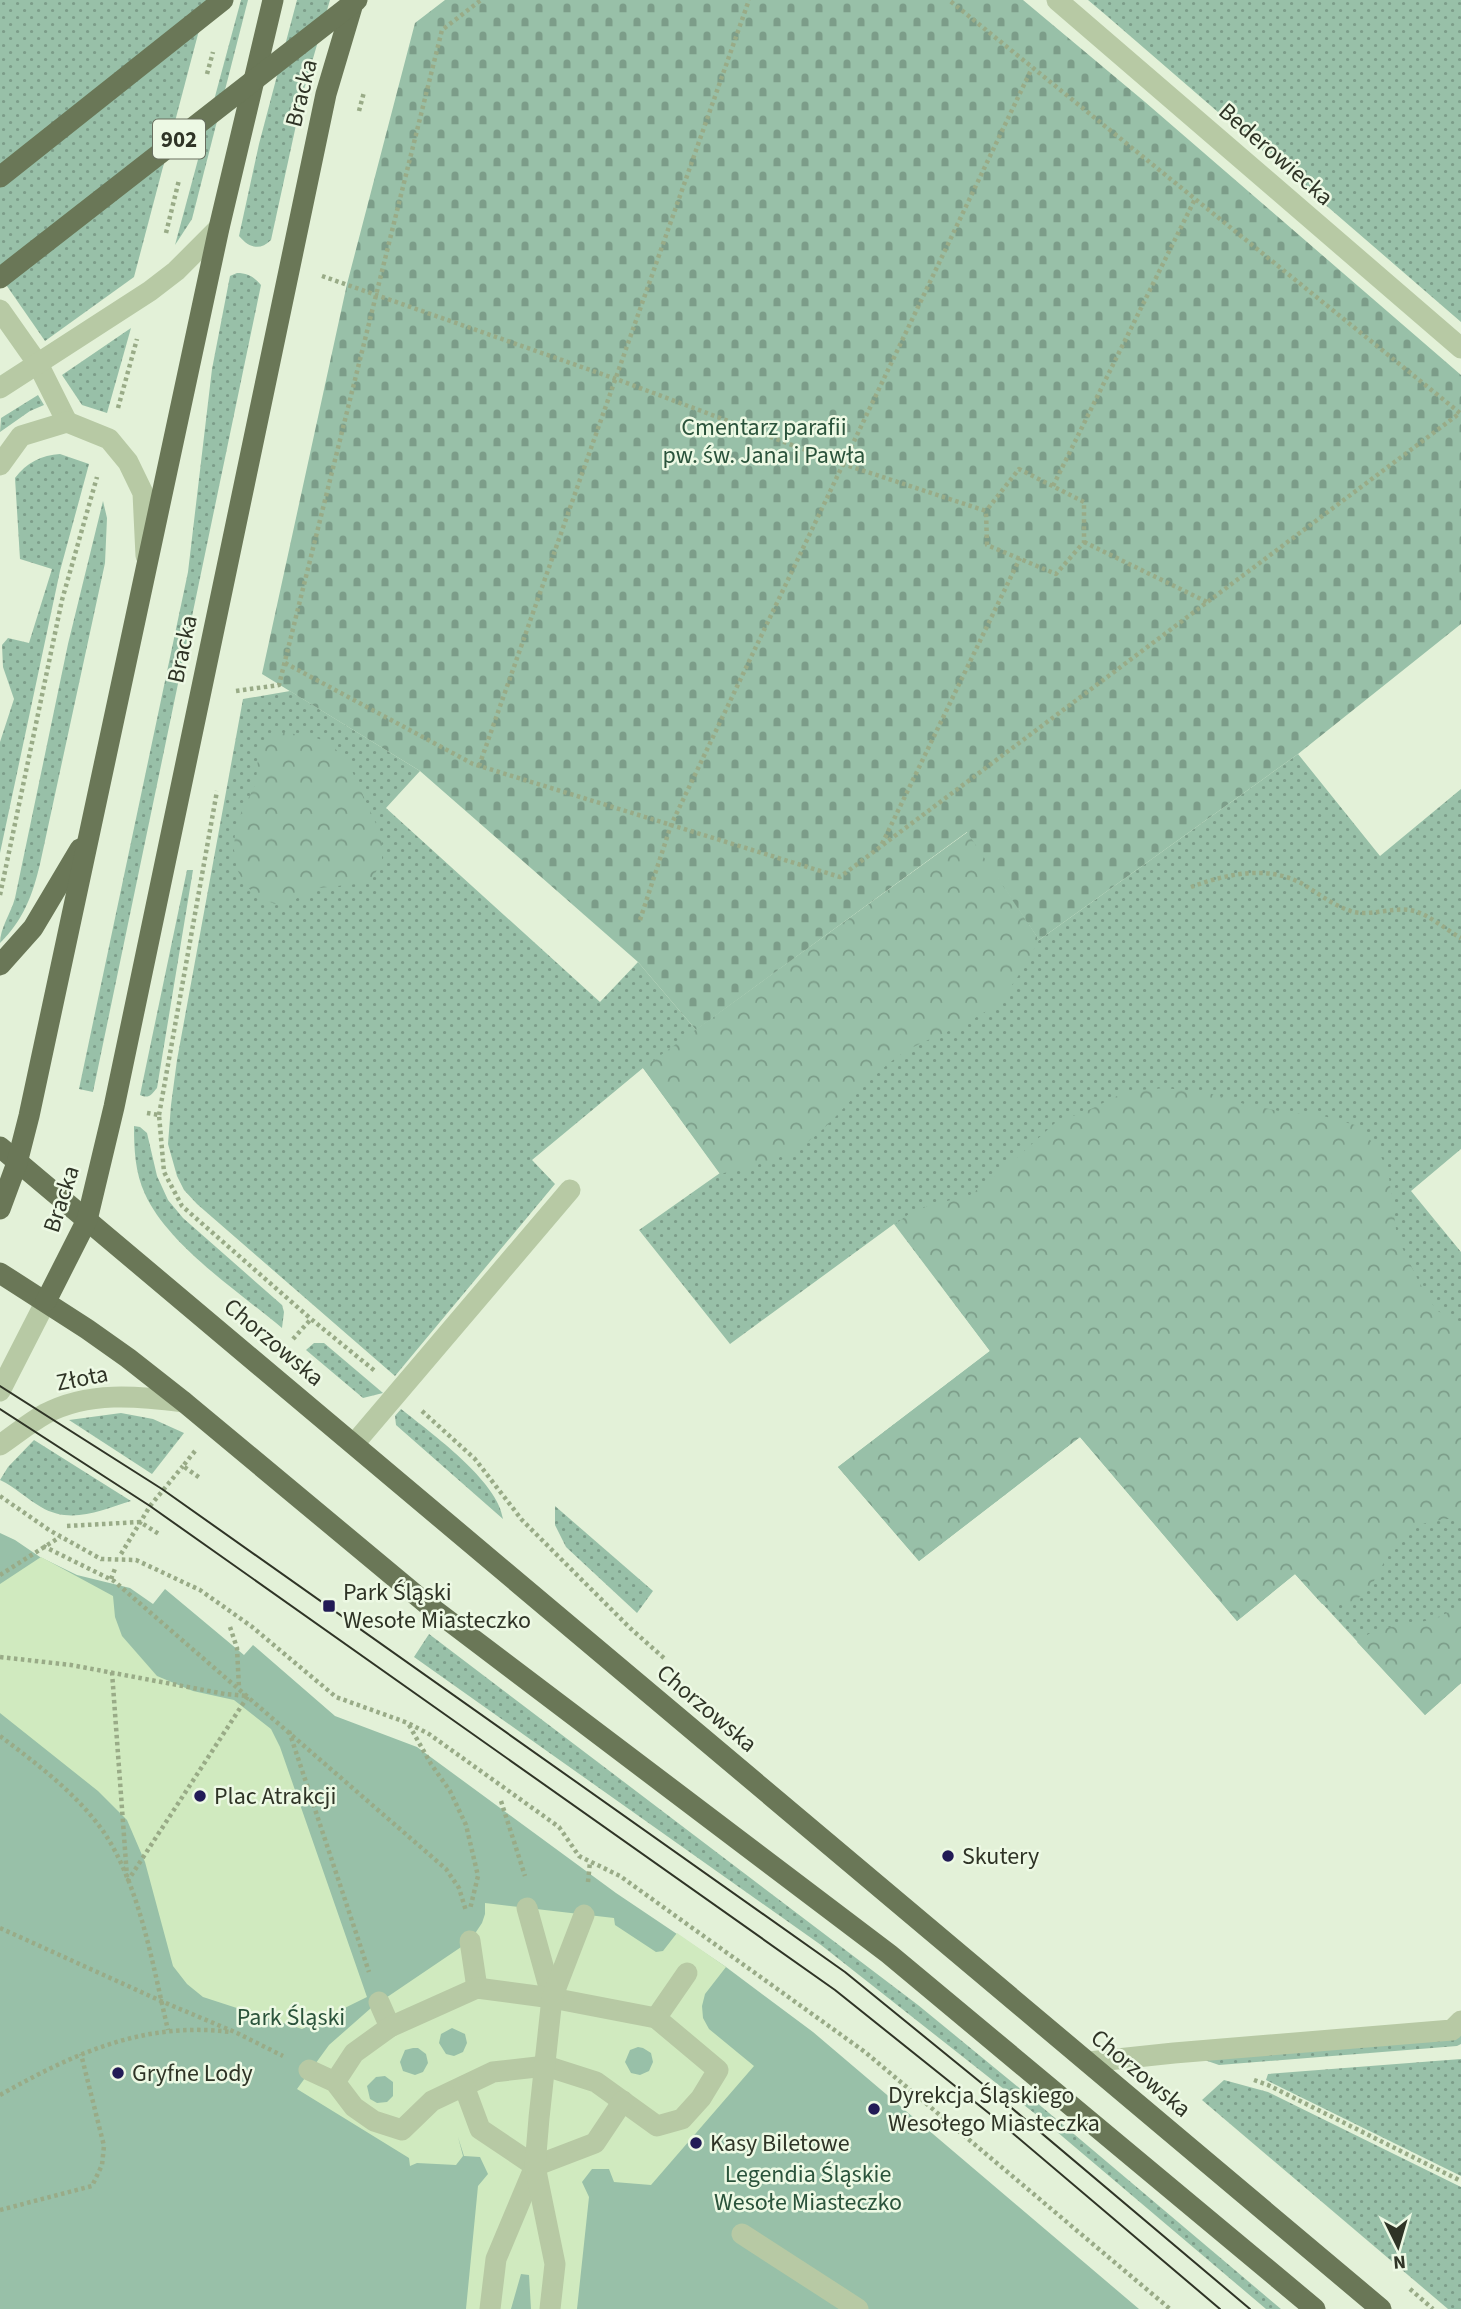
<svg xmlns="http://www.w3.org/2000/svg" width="1461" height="2309" viewBox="0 0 1461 2309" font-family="'Source Sans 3',sans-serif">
	<defs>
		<pattern id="grass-dots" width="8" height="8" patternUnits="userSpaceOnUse" patternTransform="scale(1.75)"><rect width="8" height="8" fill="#98c0a8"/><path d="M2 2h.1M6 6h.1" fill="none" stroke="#7c9d89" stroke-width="1.8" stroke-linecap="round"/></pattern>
		<pattern id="forest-crowns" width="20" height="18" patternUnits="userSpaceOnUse" patternTransform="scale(1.75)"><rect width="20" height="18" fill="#98c0a8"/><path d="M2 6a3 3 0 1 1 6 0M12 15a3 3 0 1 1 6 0" fill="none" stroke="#7c9d89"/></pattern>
		<pattern id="cemetery-stones" width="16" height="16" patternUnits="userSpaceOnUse" patternTransform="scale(1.75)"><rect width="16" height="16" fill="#98c0a8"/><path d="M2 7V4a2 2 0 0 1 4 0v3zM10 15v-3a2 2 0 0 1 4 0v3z" fill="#7c9d89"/></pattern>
	</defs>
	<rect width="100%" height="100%" fill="#e3f1d8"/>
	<g fill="url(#grass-dots)">
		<path d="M0 0H207L134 277 45 341 0 276Z"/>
		<path d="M241 0H248L192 219 175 245Z"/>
		<path d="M297 0H330L303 93 271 240C260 251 249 248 239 236L259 144Z"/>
		<path d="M1088 0H1461V322L1107 16Z"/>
		<path d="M237 273C248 273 254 277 261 285L93 1092 79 1089 188 572 212 369 230 276Z"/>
		<path d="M131 328 107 413 82 405 62 375Z"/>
		<path d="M38 395 44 405 30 411 0 432 1 418Z"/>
		<path d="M60 454 89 464 60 571 0 853V742L14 699 3 667 2 645 8 638 29 643 52 569 20 559 15 478C26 463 42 455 60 454Z"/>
		<path d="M103 501 107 518 105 563 40 864C33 894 23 921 0 943 0 928 11 913 15 898L68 644Z"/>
		<path d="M290 691 420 771 386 808 600 1002 638 962 696 1030 968 832 1039 940 1298 754 1380 856 1461 789V1149L1411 1191 1461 1252V1683L1425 1715 1295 1574 1237 1621 1080 1437 919 1561 838 1467 990 1351 894 1224 730 1344 639 1230 720 1173 643 1068 532 1160 555 1184 395 1376 197 1204 184 1190 177 1176 168 1144 171 1105 177 1060 243 699Z"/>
		<path d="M187 870H193L157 1088C151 1095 149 1099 140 1095Z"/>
		<path d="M134 1126 140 1127 147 1133 157 1176 168 1200 183 1218 282 1305 284 1312 282 1328C239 1292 168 1245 145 1194 135 1173 134 1149 134 1126Z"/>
		<path d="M314 1343H324L383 1393 363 1398 306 1350Z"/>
		<path d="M401 1409C431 1433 498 1481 503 1519L396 1425 395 1416Z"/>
		<path d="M121 1413 153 1419 184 1433 152 1474 69 1420Z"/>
		<path d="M34 1440 131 1501C101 1510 71 1525 41 1507 27 1499 15 1487 0 1480L8 1467Z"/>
		<path d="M555 1506 653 1591 637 1613 566 1547 555 1525Z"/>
		<path d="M429 1634 918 2005 1023 2091 1281 2309H1266L1043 2120 821 1945 414 1657Z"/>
		<path d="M1461 2027V2044L1457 2046 1219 2065 1190 2055Z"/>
		<path d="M1461 2059V2176L1266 2080 1268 2074Z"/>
		<path d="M1224 2080 1268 2092 1461 2187V2309H1448L1202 2100Z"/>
	</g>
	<g fill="url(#forest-crowns)">
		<path d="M281 733 309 735 329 743 347 760 382 837V859L374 876 365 883 319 888 289 902 275 904 260 898 245 885 237 869 234 850 235 832 240 815 256 783 259 745 268 738Z"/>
		<path d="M968 832 1039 940C1025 967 1007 999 980 1015 956 1030 927 1038 903 1053 871 1074 849 1105 822 1130 791 1159 758 1165 720 1174L643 1068Z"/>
		<path d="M1166 1088 1212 1094 1244 1104 1284 1112 1320 1115 1355 1125 1374 1144 1388 1170 1397 1237 1419 1282 1436 1310 1461 1324V1518C1441 1519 1420 1522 1403 1533 1386 1544 1381 1586 1355 1600 1347 1604 1331 1603 1322 1604L1295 1574 1237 1621 1080 1437 919 1561 838 1467 990 1351 895 1224 916 1209 970 1195 1001 1172 1055 1123 1091 1109 1127 1091Z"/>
		<path d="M1461 1605V1683L1425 1715 1357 1642C1378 1624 1400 1627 1425 1621 1438 1618 1450 1612 1461 1605Z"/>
	</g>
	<path fill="url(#cemetery-stones)" d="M445 0H1023L1145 102 1461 375V624L1298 754 1039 940 967 832 696 1030 638 962 420 771 262 674 347 284 415 23Z"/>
	<path fill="#98c0a8" d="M0 1533 15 1540 40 1557 77 1575 130 1588 153 1604 165 1589 244 1655 253 1645 335 1716 417 1747 616 1893 726 1967 813 2032 1139 2309H0Z"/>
	<g fill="#d0eabf" fill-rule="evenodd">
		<path d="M41 1557 113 1596 115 1617 122 1636 157 1676 193 1691 234 1700 271 1729 280 1747 367 1997 302 2029 203 1997 187 1984 173 1966 145 1862 127 1820 98 1791 0 1713V1584Z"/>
		<path d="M485 1903 614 1918 615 1925 656 1952 663 1951 677 1933 726 1967 705 1994 702 2006 703 2018 709 2029 754 2066 651 2185 614 2182 609 2169H592L582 2182 589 2197 577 2309H531L529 2275 521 2274 511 2309H466L478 2186 488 2174 480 2157 464 2156 458 2137 463 2156 456 2165 417 2163 410 2166 409 2158 297 2089 329 2045 371 2008 470 1941 482 1923 485 1914ZM452 2028 465 2034 467 2043 463 2052 454 2056 446 2054 439 2043 441 2034ZM638 2047 643 2048 651 2053 653 2062 649 2071 640 2075 631 2073 625 2062 630 2050ZM413 2048H418L426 2054 428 2063 423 2072 415 2075 403 2071 400 2062 405 2050ZM385 2076 393 2082V2096L387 2102 377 2103 370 2099 367 2086 376 2077Z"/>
	</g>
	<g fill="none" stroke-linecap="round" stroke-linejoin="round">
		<g stroke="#99ab87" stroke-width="4.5" stroke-dasharray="3.5 3.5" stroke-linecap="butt">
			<path d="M207 74 213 52"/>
			<path d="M359 111 364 92"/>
			<path d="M166 233 179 180"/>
			<path d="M322 276 616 379 843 464 986 511 987 545 1056 574 1084 542V502L1019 469 986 511"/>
			<path d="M118 408 137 339"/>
			<path d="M1053 486 1195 199"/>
			<path d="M1084 542 1207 602"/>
			<path d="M285 663 473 764 840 877 1460 413 949 0"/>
			<path d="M236 691 279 685 442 30 481 0"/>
			<path d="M479 766 749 0"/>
			<path d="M882 844 1020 558"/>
			<path d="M1191 887C1227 874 1266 865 1301 883 1318 893 1335 907 1354 912 1373 916 1395 906 1414 911 1430 915 1446 930 1461 938"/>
			<path d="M0 895 62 600 97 477"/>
			<path d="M640 920 671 825 1032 68"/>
			<path d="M147 1113 159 1115 164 1172 182 1206 311 1319 375 1371"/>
			<path d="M159 1115 217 791"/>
			<path d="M293 1339 311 1319"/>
			<path d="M422 1411 475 1459 522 1520 630 1628 665 1659"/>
			<path d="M195 1451 183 1466 200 1478"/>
			<path d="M0 1496 49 1530 101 1559 136 1560 200 1590 251 1626 336 1697 408 1723 429 1734 559 1827 579 1856 620 1876 865 2052 1170 2309"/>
			<path d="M67 1526 140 1522 159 1534"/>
			<path d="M43 1546 114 1581 446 1869 459 1888 466 1911"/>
			<path d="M121 1554 150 1506 183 1466"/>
			<path d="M0 1575 60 1537"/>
			<path d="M111 1579 116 1566"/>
			<path d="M230 1627 237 1648 239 1688"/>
			<path d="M0 1657 71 1665 225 1694 248 1696 127 1882"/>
			<path d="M112 1672 127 1877"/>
			<path d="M409 1725 431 1764 450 1791 466 1825 478 1876 470 1909"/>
			<path d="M289 1731 369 1972"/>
			<path d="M0 1736C37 1764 76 1793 103 1831 140 1885 153 1967 168 2030"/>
			<path d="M501 1801 525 1876"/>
			<path d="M588 1882 590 1862"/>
			<path d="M0 1928 161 2001 237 2033 283 2056"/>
			<path d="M1254 2080 1268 2085 1461 2181"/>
			<path d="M0 2095C73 2054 144 2021 230 2032"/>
			<path d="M0 2210 92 2186 102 2165 104 2146 81 2054"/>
			<path d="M1410 2289 1433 2309"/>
		</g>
		<g stroke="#b7c9a4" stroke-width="21">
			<path d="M1057 0 1461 348"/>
			<path d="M0 310 38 364 67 422"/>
			<path d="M0 388 150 291 176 271 219 228"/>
			<path d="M0 465 21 436 67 422 109 439 128 462 143 493 146 556"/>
			<path d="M0 1391 46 1301"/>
			<path d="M354 1444 570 1190"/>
			<path d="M0 1445C15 1435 29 1423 45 1414 88 1391 138 1396 184 1402"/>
			<path d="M527 1908 552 1998"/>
			<path d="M470 1941 477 1988"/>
			<path d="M379 2002 390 2027"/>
			<path d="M656 2018 687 1973"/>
			<path d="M1089 2062 1174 2053 1452 2030 1461 2021"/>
			<path d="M309 2070 335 2082 354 2107 374 2121 402 2130 432 2101 493 2072 546 2066 596 2082 657 2126 682 2119 701 2098 718 2070 656 2018 552 1998 477 1988 390 2027 354 2053 335 2082"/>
			<path d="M464 2086 480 2129 535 2166"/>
			<path d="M742 2234 858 2309"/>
			<path d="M490 2309 496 2259 535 2166 595 2143 623 2101"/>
			<path d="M550 2309 555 2264 535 2166 539 2118 552 1998 584 1915"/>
		</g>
		<g stroke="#6a7757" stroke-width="21">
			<path d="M0 177 223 0"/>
			<path d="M0 965 33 928 80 849"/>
			<path d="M0 1147 1381 2309"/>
			<path d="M0 1209 17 1163 29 1116 219 228 273 0"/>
			<path d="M0 1273 87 1329 128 1358 184 1402 428 1605 889 1954 1315 2309"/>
			<path d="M46 1301 87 1220 114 1107 326 94 354 0"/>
		</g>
		<g stroke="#2f3426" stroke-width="2">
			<path d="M0 1386 162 1489 845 1972 1001 2099 1250 2309"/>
			<path d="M0 1409 150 1506 835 1990 990 2114 1220 2309"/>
		</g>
		<path stroke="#6a7757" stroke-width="21" d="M0 278 357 0"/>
	</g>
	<g fill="#221b56" stroke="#edf9e4" stroke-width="2.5">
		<rect x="322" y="1599" width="14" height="14" rx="3.5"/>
		<circle cx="200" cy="1796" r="7"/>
		<circle cx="948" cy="1856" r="7"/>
		<circle cx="118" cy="2073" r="7"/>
		<circle cx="874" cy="2109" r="7"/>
		<circle cx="696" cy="2143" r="7"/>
	</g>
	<g text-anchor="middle" stroke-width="5" stroke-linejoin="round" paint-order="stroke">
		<rect fill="#edf9e4" stroke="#686f5f" stroke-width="2" x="153" y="119.5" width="52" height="39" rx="5"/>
		<g font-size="23" font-weight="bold" fill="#2f3426">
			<text x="179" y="147">902</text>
		</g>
		<g font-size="24" fill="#2f3426" stroke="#edf9e4">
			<text transform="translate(301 93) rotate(-76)" y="8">Bracka</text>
			<text transform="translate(1276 154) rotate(41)" y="8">Bederowiecka</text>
			<text transform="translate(182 649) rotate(-78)" y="8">Bracka</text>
			<text transform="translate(61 1199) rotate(-72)" y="8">Bracka</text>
			<text transform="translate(274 1342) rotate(40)" y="8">Chorzowska</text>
			<text transform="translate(82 1378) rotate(-11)" y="8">Złota</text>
			<text transform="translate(707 1708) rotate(40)" y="8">Chorzowska</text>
			<text transform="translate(1141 2073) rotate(40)" y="8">Chorzowska</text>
		</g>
		<g font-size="24" fill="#2a533b" stroke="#edf9e4">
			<text x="764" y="435">Cmentarz parafii<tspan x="764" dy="28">pw. św. Jana i Pawła</tspan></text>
			<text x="291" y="2025">Park Śląski</text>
			<text x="808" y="2182">Legendia Śląskie<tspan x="808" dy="28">Wesołe Miasteczko</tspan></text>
		</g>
		<g font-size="24" fill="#2f3426" stroke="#edf9e4" text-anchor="start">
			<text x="343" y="1600">Park Śląski<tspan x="343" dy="28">Wesołe Miasteczko</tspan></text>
			<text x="214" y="1804">Plac Atrakcji</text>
			<text x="962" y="1864">Skutery</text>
			<text x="132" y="2081">Gryfne Lody</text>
			<text x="888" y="2103">Dyrekcja Śląskiego<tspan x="888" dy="28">Wesołego Miasteczka</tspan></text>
			<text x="710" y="2151">Kasy Biletowe</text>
		</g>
	</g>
	<g transform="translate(1398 2246) rotate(175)" stroke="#edf9e4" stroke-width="5" paint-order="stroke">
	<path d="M0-5L12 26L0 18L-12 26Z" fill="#2f3426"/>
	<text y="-10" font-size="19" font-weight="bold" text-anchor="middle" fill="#2f3426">N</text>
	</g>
</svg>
